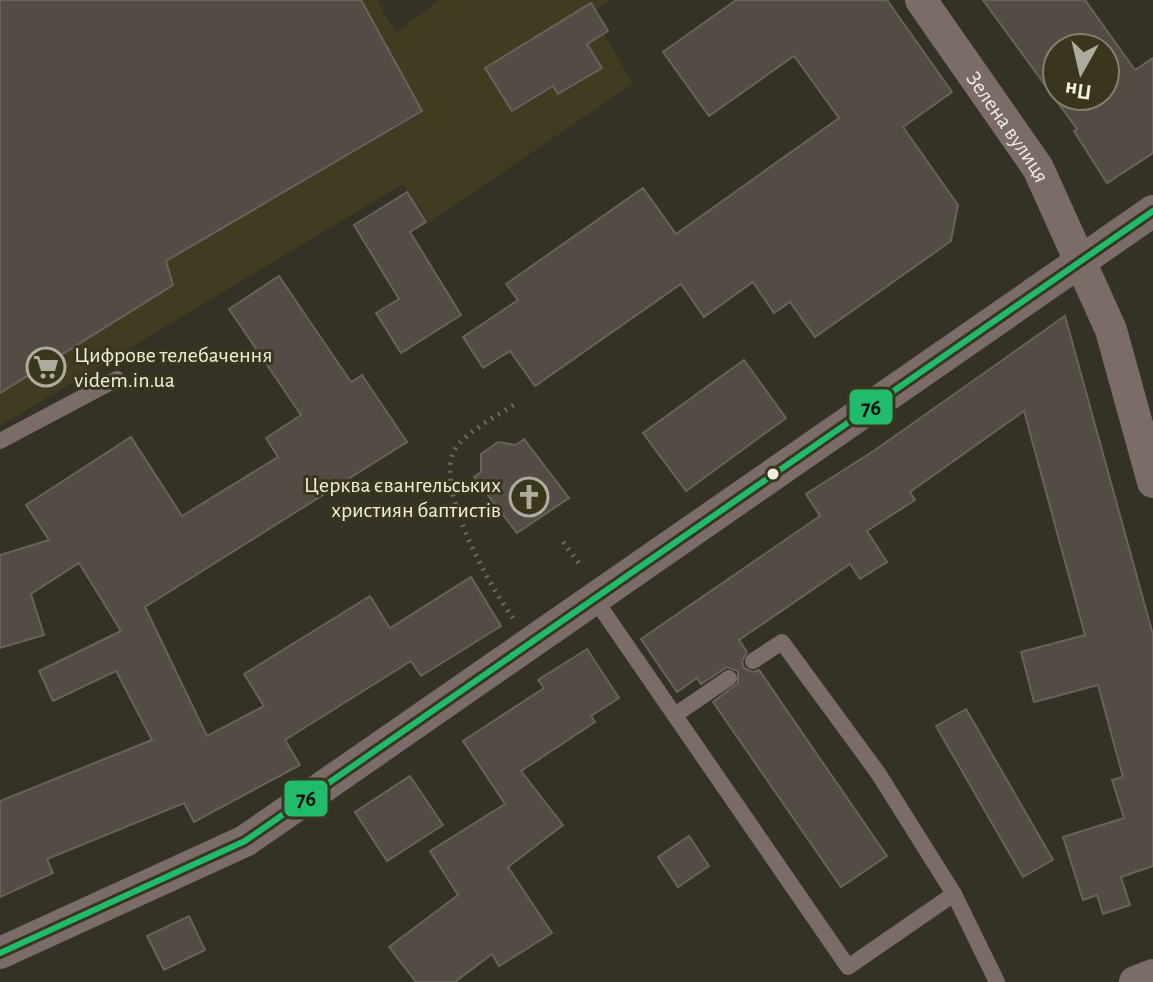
<svg xmlns="http://www.w3.org/2000/svg" width="1153" height="982" viewBox="0 0 1153 982" font-family="'Alegreya Sans',sans-serif">
	<rect width="100%" height="100%" fill="#343224"/>
	<path fill="#413c1f" d="M0 0H377L396 33 439 0H611L592 13 633 84 429 222 403 184 0 426Z"/>
	<g fill="#524c44" stroke="#68625a" stroke-width="2" fill-rule="evenodd">
		<path d="M0 0H361L422 111 166 261 173 285 0 393Z"/>
		<path d="M736 0H887L952 92 903 127 958 205 951 241 815 337 790 302 774 313 753 282 704 317 681 284 535 386 510 351 483 368 463 337 518 300 506 284 643 188 676 234 839 118 794 56 709 116 663 52Z"/>
		<path d="M983 0H1085L1135 70 1153 58V153L1107 183 1074 131 1077 129ZM1057 48H1105V96H1057Z"/>
		<path d="M591 3 608 31 587 44 602 68 558 94 553 86 512 111 485 68Z"/>
		<path d="M407 192 426 222 410 232 461 315 401 353 376 313 399 299 354 225Z"/>
		<path d="M279 276 351 382 362 375 407 442 145 607 207 736 264 706 244 674 370 596 390 628 471 577 501 626 421 676 411 661 285 740 300 765 194 822 184 803 47 859 53 873 0 897V801L152 740 116 671 53 701 39 671 121 631 79 563 31 594 44 635 0 648V555L49 540 26 505 131 437 182 516 278 457 266 438 301 415 229 309Z"/>
		<path d="M1065 316 1153 635V866L1121 877 1130 905 1103 914 1097 895 1083 900 1063 837 1124 818 1112 780 1123 777 1098 685 1034 702 1021 652 1085 635 1024 411 910 492 915 500 867 531 887 562 860 579 850 564 739 640 747 652 742 661 744 668 753 672 759 670 887 856 841 887 713 702 738 683V671L727 667 701 684 697 678 677 692 641 639 820 516 806 494 875 450Z"/>
		<path d="M744 360 786 418 686 491 643 433Z"/>
		<path d="M524 439 569 498 517 533 474 477 481 472V454L498 442 516 445Z"/>
		<path d="M587 649 619 698 591 716 595 722 521 771 563 825 508 867 552 933 499 966 492 954 455 982H416L389 947 458 895 430 851 505 804 463 741 544 688 538 680Z"/>
		<path d="M966 709 1053 860 1023 877 936 726Z"/>
		<path d="M410 776 443 825 387 861 355 812Z"/>
		<path d="M689 836 709 866 678 887 658 857Z"/>
		<path d="M189 916 205 950 164 970 147 936Z"/>
	</g>
	<g fill="none" stroke-linecap="round" stroke-linejoin="round">
		<g stroke="#706760" stroke-width="5" stroke-dasharray="2 6" stroke-linecap="butt">
			<path d="M563 542 582 567"/>
			<path d="M513 618C490 587 428 479 458 445 472 428 499 415 518 402"/>
		</g>
		<g stroke="#7b6c6a" stroke-width="16">
			<path d="M0 441 117 379"/>
			<path d="M594 598 848 967 954 894"/>
			<path d="M753 661 782 642 878 773 954 894 997 982"/>
			<path d="M675 715 729 678"/>
		</g>
		<g stroke="#7b6c6a" stroke-width="32">
			<path id="s1" d="M921 0 1038 168 1111 330 1153 482"/>
			<path d="M0 953 245 841 1153 211"/>
			<path d="M1135 982 1153 975"/>
		</g>
		<defs>
			<path id="bus-1" d="M0 953 245 841 1153 211"/>
		</defs>
		<use href="#bus-1" stroke="#3a361e" stroke-width="12"/>
		<use href="#bus-1" stroke="#20bc6c" stroke-width="6"/>
	</g>
	<defs>
		<symbol id="supermarket-ring" viewBox="-11 -11 22 22"><circle r="9.5" fill="#3a361e" stroke="#aeac9e" stroke-width="1.5"/><path d="M-6-5.5h2.5l.6 2H6L4.5 2H-2.5L-4.4-4H-6ZM-1.5 3.2a1.3 1.3 0 1 0 .1 0ZM3 3.2a1.3 1.3 0 1 0 .1 0Z" fill="#aeac9e"/></symbol>
		<symbol id="church-ring" viewBox="-11 -11 22 22"><circle r="9.5" fill="#3a361e" stroke="#aeac9e" stroke-width="1.5"/><path d="M-1.2-6h2.4v3.5h3.3v2.4h-3.3V6h-2.4V-.1h-3.3v-2.4h3.3Z" fill="#aeac9e"/></symbol>
	</defs>
	<g fill-rule="evenodd">
		<use href="#supermarket-ring" x="24" y="345" width="44" height="44"/>
		<use href="#church-ring" x="507" y="475" width="44" height="44"/>
	</g>
	<circle fill="#f0eedf" stroke="#3a361e" stroke-width="3" cx="773" cy="474" r="7"/>
	<g text-anchor="middle" stroke-width="6" stroke-linejoin="round" paint-order="stroke">
		<g font-size="22" fill="#f0eedf" stroke="#3a361e">
			<text dy="8" stroke="none"><textPath href="#s1" startOffset="154">Зелена вулиця</textPath></text>
		</g>
		<g font-size="22" fill="#f0eedf" stroke="#3a361e" text-anchor="start">
			<text x="74" y="362">Цифрове телебачення<tspan x="74" dy="25">videm.in.ua</tspan></text>
			<text x="501" y="492" text-anchor="end">Церква євангельських<tspan x="501" dy="25">християн баптистів</tspan></text>
		</g>
	</g>
	<g stroke="#3a361e" stroke-width="3">
		<rect x="848" y="388" width="46" height="38" rx="8" fill="#20bc6c"/>
		<rect x="283" y="779" width="46" height="39" rx="8" fill="#20bc6c"/>
	</g>
	<g font-size="22" text-anchor="middle" font-weight="bold" fill="#111">
		<text x="871" y="415">76</text>
		<text x="306" y="806">76</text>
	</g>
	<g transform="translate(1081 72) rotate(188)"><circle r="38" fill="#3a361e" stroke="#83806b" stroke-width="2"/>
	<path d="M0-6L14 30L0 20L-14 30Z" fill="#aeac9e"/>
	<text y="-12" font-size="22" font-weight="bold" text-anchor="middle" fill="#f0eedf">Пн</text>
	</g>
</svg>
